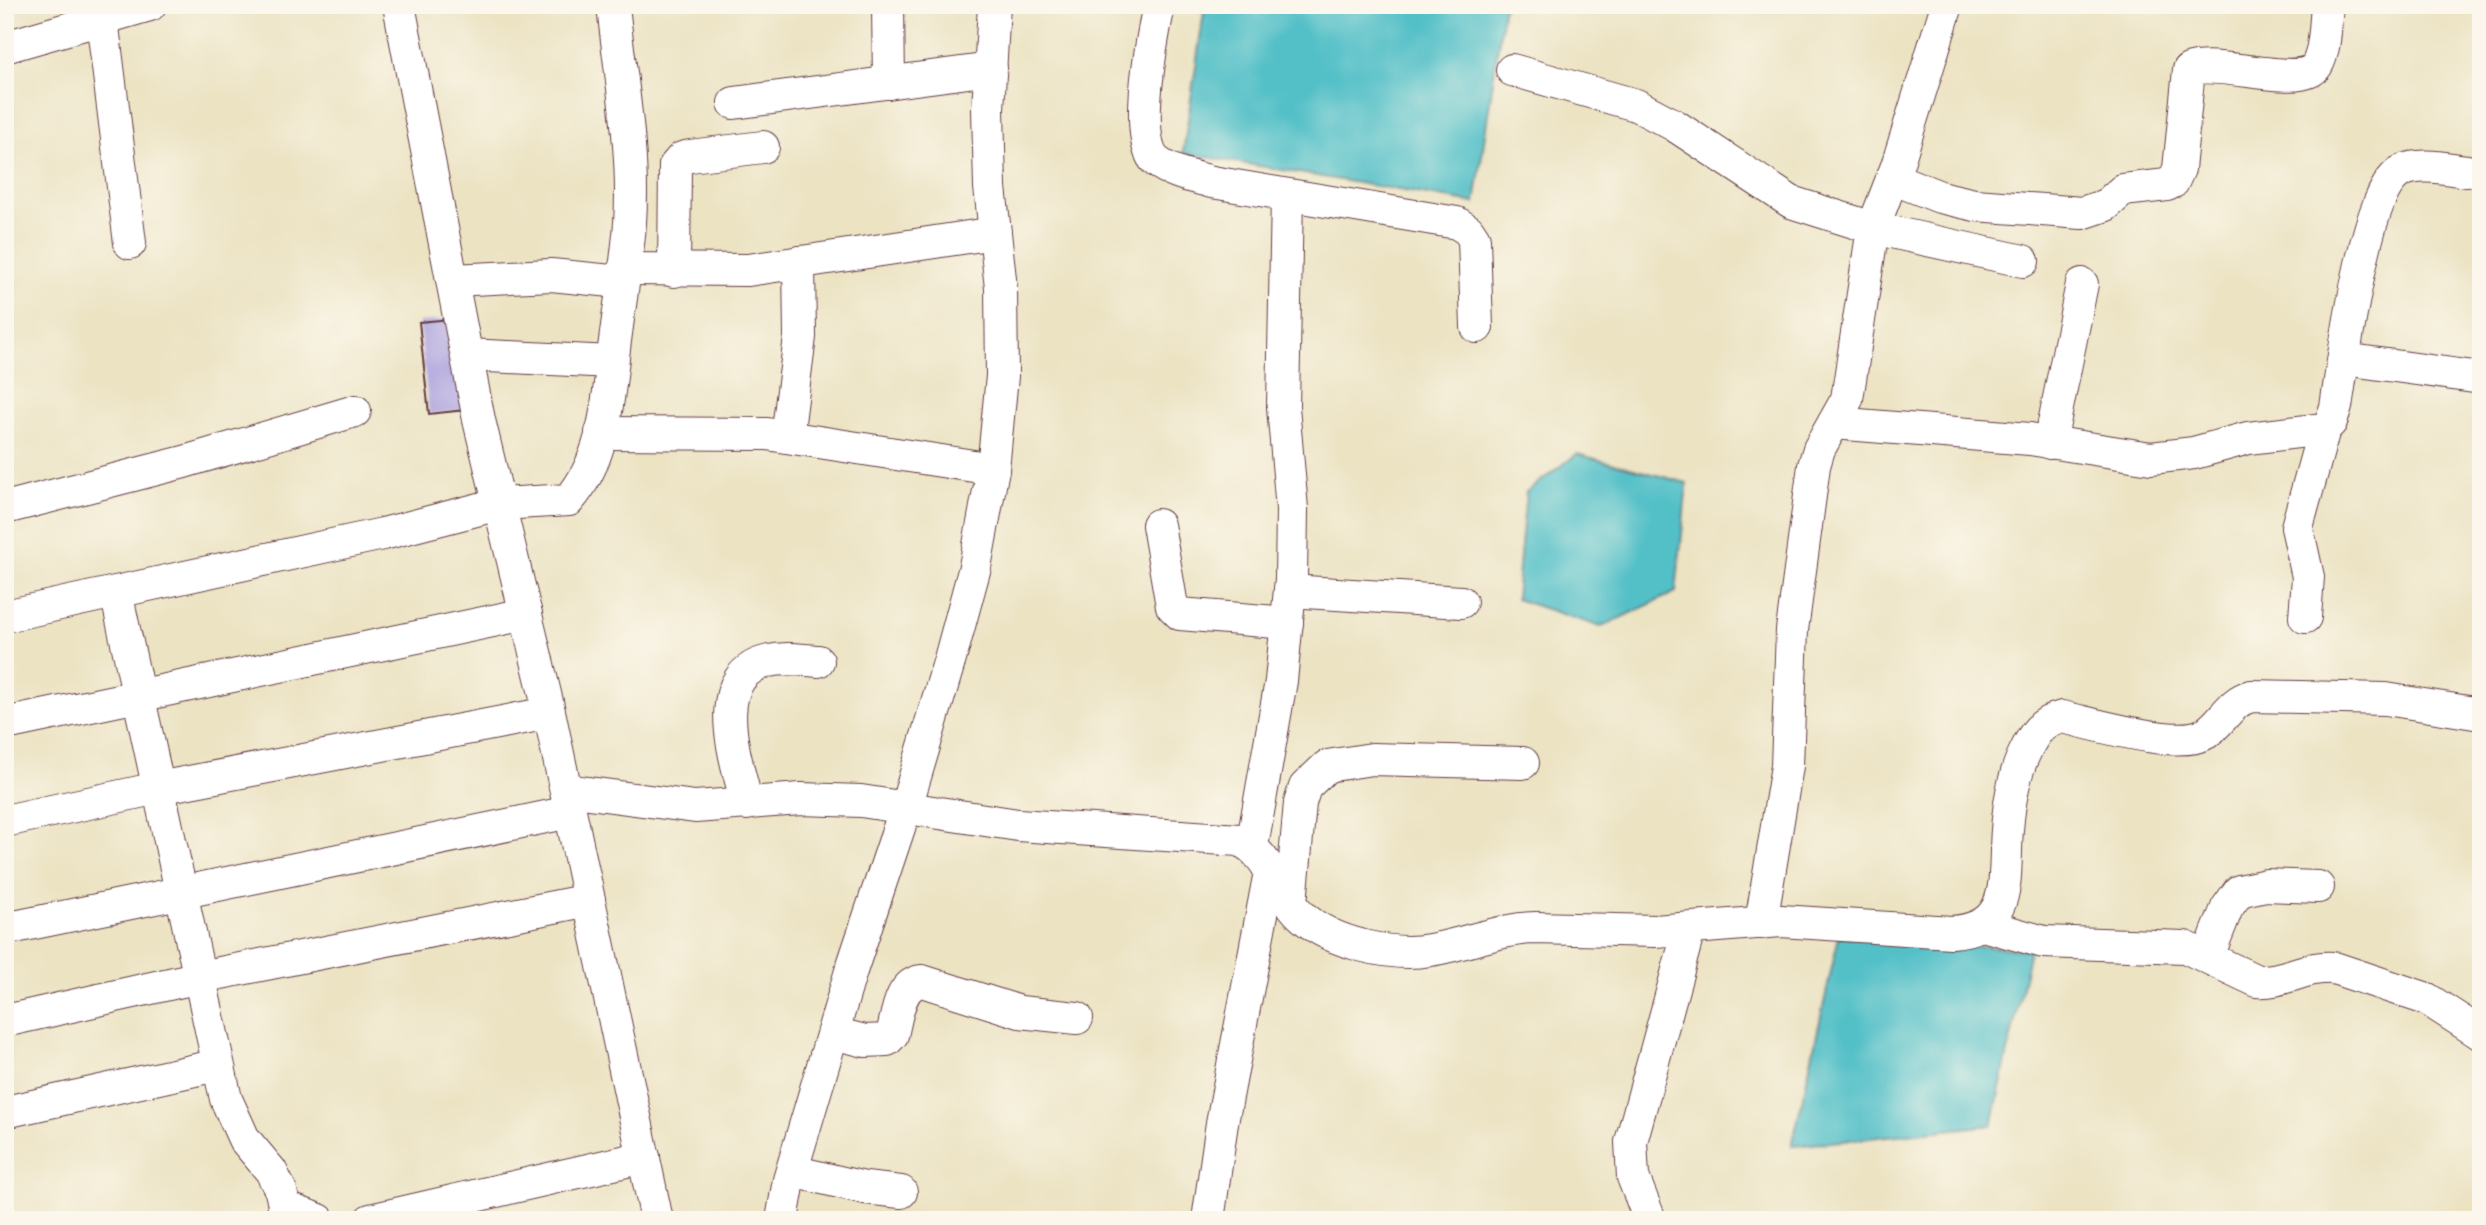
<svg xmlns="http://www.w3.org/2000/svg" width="2486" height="1225" viewBox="0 0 2486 1225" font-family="'IM FELL Double Pica',serif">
	<rect width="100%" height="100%" fill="#fbf7ec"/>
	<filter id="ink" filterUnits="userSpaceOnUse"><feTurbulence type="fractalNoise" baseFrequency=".0143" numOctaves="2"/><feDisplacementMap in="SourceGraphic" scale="14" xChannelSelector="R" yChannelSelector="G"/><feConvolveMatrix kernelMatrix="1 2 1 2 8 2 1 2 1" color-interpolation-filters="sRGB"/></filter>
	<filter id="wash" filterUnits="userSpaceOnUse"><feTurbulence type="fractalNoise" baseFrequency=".00686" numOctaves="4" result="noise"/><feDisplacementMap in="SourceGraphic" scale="28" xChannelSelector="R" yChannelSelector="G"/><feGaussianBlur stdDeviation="1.57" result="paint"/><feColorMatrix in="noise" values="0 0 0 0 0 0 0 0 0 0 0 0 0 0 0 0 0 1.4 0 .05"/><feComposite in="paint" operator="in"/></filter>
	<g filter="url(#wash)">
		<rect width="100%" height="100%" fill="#ece3c3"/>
		<g fill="#52c0c7" stroke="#4e7079" stroke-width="2">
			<path d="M1205 5H1504L1475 203 1183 153Z"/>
			<path d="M1577 454 1687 483 1676 592 1601 627 1516 599 1526 492Z"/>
			<path d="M1839 936 2030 950 1992 1125 1792 1146Z"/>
		</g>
		<g id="blocks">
			<path fill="#a99fde" d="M451 319 465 410 429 414 419 322Z"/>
		</g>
	</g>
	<g filter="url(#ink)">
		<use href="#blocks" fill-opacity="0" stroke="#623c42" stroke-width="2"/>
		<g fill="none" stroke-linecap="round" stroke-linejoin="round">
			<defs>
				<g id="minor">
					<path d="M399 5 479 420 547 702 657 1220"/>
					<path d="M888 5 889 83"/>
					<path d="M1159 5C1153 34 1132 141 1156 161 1171 173 1194 177 1212 182L1457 223 1468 230 1474 239 1477 327"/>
					<path d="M102 19 130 243"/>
					<path d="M5 47 150 5"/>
					<path d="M1512 70 1636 105 1674 125 1791 202 1873 228 2023 261"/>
					<path d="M734 103 991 69"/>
					<path d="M1892 178 1940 197 1975 205 2082 213 2106 205 2123 190 2167 185 2173 182 2179 169 2189 70C2217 58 2302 90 2317 65 2326 49 2325 23 2327 5"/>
					<path d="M624 269 748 270 995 233"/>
					<path d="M674 271 675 166 682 158 690 156 763 147"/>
					<path d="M453 280 551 275 622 282"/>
					<path d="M467 355 612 362"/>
					<path d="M2344 359 2481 378"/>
					<path d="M1834 423 2030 439 2151 458 2194 453 2248 438 2324 429 2331 422 2336 407C2343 363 2365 188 2402 171 2420 162 2448 169 2467 171"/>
					<path d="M601 433 767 434 993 469"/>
					<path d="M787 437 800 337 799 262"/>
					<path d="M2050 443 2082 284"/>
					<path d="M5 508 184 462 355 411"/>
					<path d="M1158 525 1172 606 1180 614 1287 623"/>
					<path d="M1290 591 1461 602"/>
					<path d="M116 592 226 1099 244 1139 271 1171 281 1191 287 1220"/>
					<path d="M5 616 383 534 499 504 569 500C605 459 608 401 614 349 619 307 627 265 630 223 635 150 620 77 613 5"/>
					<path d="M2305 617 2308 577 2297 527 2324 429"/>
					<path d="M5 724 526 614"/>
					<path d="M566 790 695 807 801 799 861 801 1018 825 1239 840C1270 853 1278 895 1303 917 1332 943 1392 957 1430 950 1466 944 1499 929 1535 928L1655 931 1781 921 1951 932C2015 928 2003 878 2007 830 2009 804 2013 776 2025 752 2034 733 2041 722 2062 717 2094 724 2179 750 2206 733 2224 721 2229 702 2251 696L2386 699 2481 714"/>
					<path d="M747 804C737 762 705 675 769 661 785 657 802 660 818 661"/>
					<path d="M5 821 158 788 549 713"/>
					<path d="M1252 846 1281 681 1291 579 1292 509 1283 407 1287 195"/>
					<path d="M1291 903 1300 803 1305 787 1327 766 1372 759 1523 763"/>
					<path d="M1761 923 1787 766 1792 630 1814 466 1819 449 1847 399 1873 228 1897 166 1947 5"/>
					<path d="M1983 925 2044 942 2185 947 2257 981C2284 983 2306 965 2334 968L2427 999 2481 1034"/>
					<path d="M5 929 570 812"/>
					<path d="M2208 956 2227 908 2239 891 2266 885 2318 887"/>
					<path d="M5 1021 200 977 589 900"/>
					<path d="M833 1033 865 1041 887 1040 892 1035C897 1017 899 983 922 981L1020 1012 1077 1018"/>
					<path d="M5 1112 218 1065"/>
					<path d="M792 1171 865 1188 901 1192"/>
					<path d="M284 1207 319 1220"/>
					<path d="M370 1220 644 1157"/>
					<path d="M782 1220 789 1180 851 971 906 807 950 659 975 567 993 469 1002 376 1001 288 990 187 988 109 994 5"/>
					<path d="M1208 1220 1222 1123 1270 872"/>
					<path d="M1650 1220 1633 1177 1631 1142 1689 930"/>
				</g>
			</defs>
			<use href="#minor" stroke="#623c42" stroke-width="34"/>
			<use href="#minor" stroke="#fff" stroke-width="32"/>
		</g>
	</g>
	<rect width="2486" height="1225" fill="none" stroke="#fbf7ec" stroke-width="28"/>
</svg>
